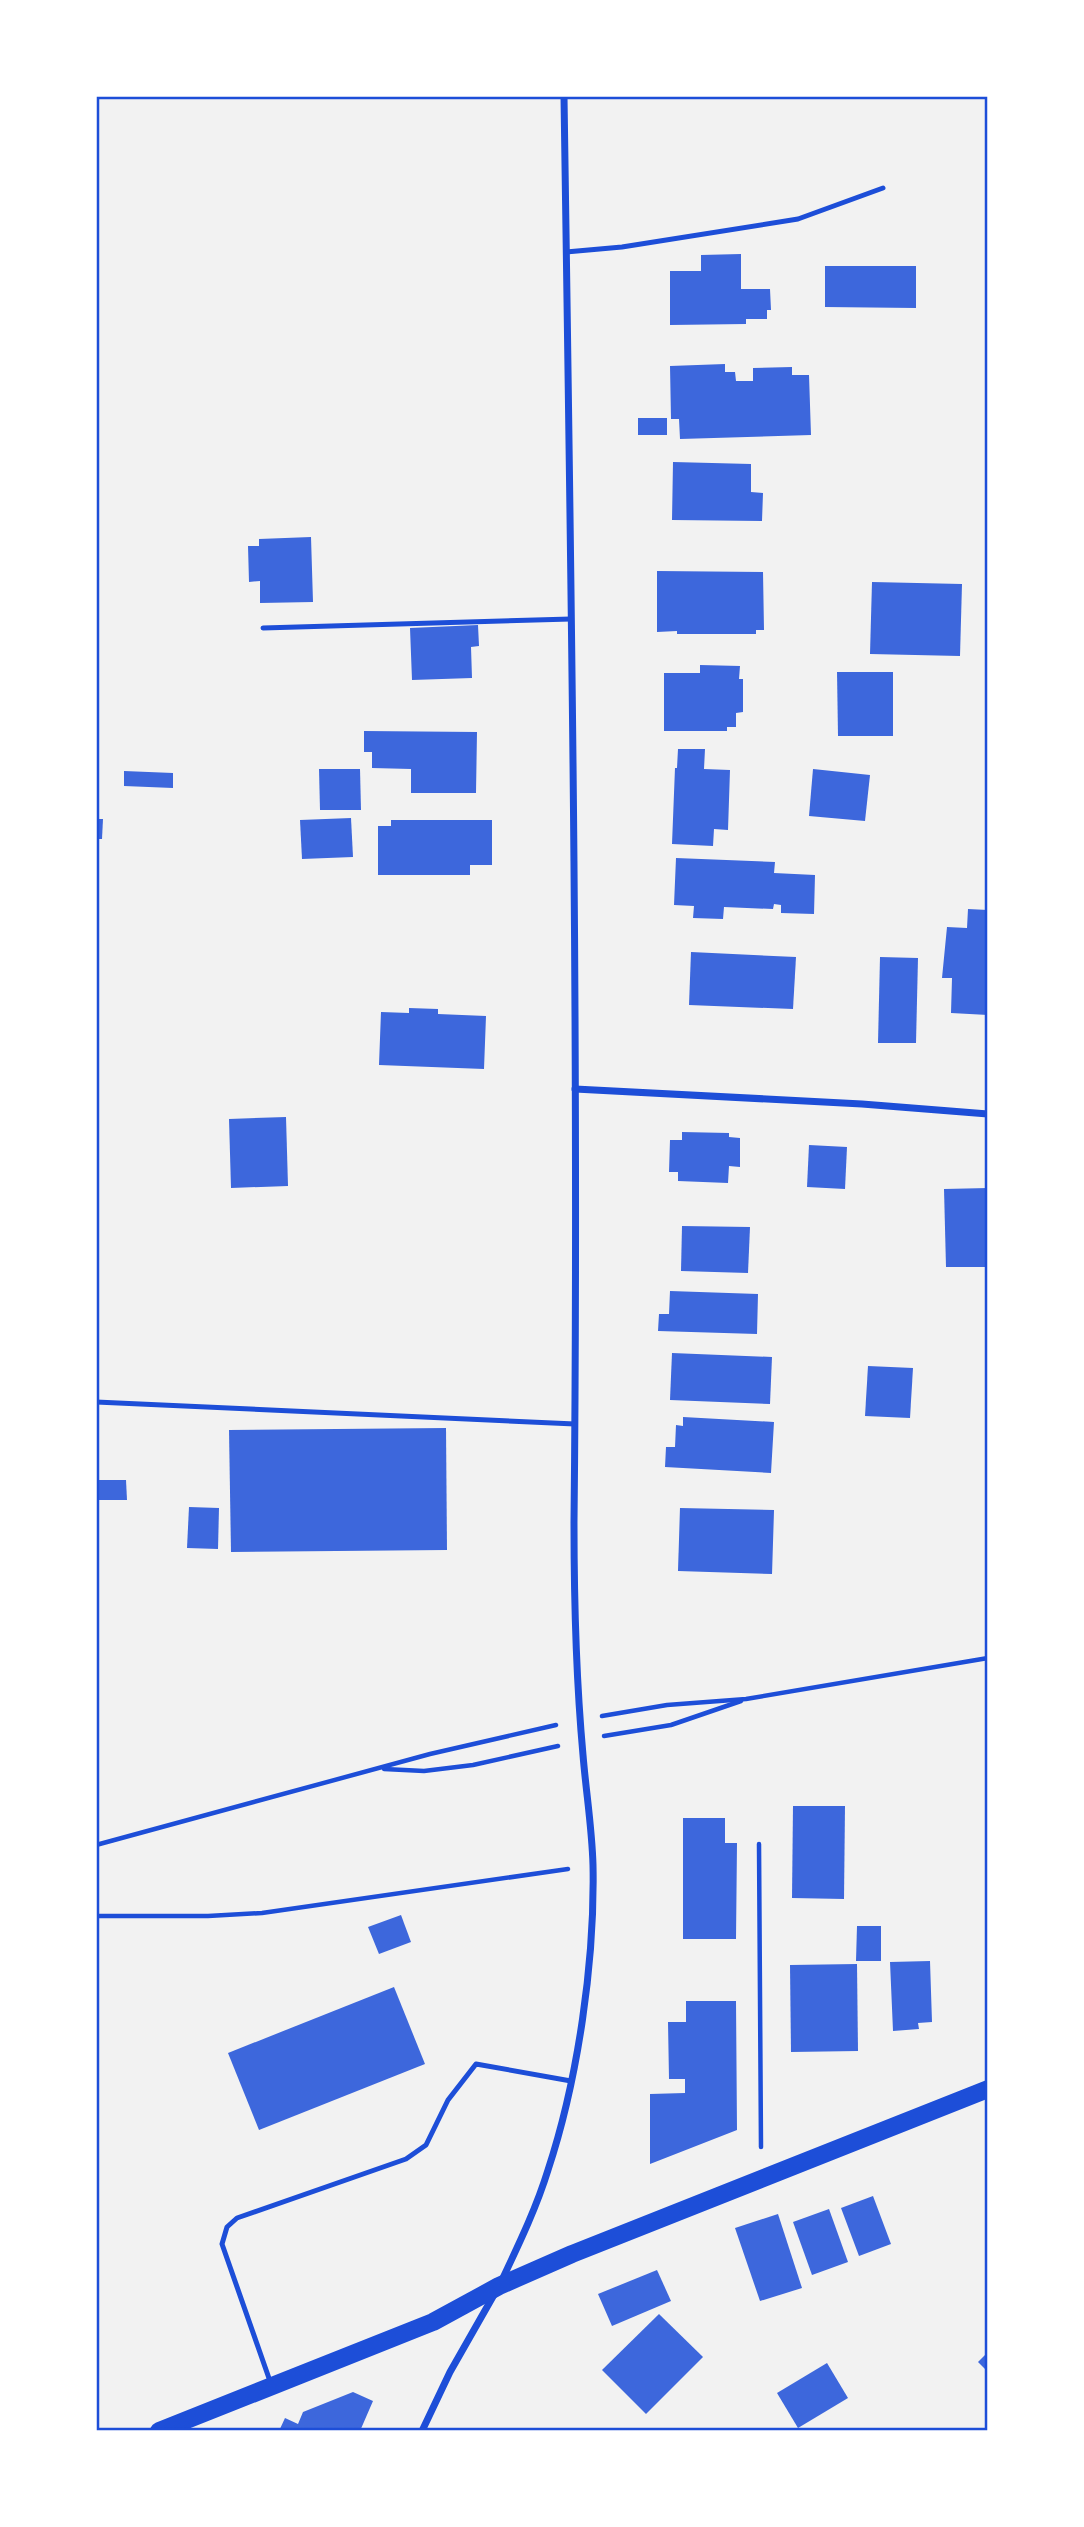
<svg xmlns="http://www.w3.org/2000/svg" width="1084" height="2527" viewBox="0 0 1084 2527" font-family="'PT Sans',sans-serif">
	<rect width="100%" height="100%" fill="#f2f2f2"/>
	<g fill="#3d67dc">
		<path d="M741 254V289H770L771 310H767V319H746V324L670 325V271H701V255Z"/>
		<path d="M825 266H916V308L825 307Z"/>
		<path d="M725 364V372H735L736 381H753V368L792 367V375H809L811 435 680 439 679 419H671L670 366Z"/>
		<rect x="638" y="418" width="29" height="17"/>
		<path d="M673 462 751 464V492L763 493 762 521 672 520Z"/>
		<path d="M311 537 313 602 260 603V581L249 582 248 546H259V539Z"/>
		<path d="M657 571 763 572 764 630H756V634H677V631L657 632Z"/>
		<path d="M872 582 962 584 960 656 870 654Z"/>
		<path d="M478 625 479 646 471 647 472 678 412 680 410 628Z"/>
		<path d="M700 665 740 666 739 679H743V712L736 713V727H727V731H664V673H700Z"/>
		<path d="M837 672H893V736H838Z"/>
		<path d="M364 731 477 732 476 793H411V769L372 768V752H364Z"/>
		<path d="M678 749H705L704 769 730 770 728 830 714 829 713 846 672 844 675 768H677Z"/>
		<path d="M319 769H360L361 810H320Z"/>
		<path d="M813 769 870 775 865 821 809 816Z"/>
		<path d="M124 771 173 773V788L124 786Z"/>
		<path d="M351 818 353 857 302 859 300 820Z"/>
		<path d="M96 819H103L102 839H96Z"/>
		<path d="M391 820H492V865H470V875H378V826H391Z"/>
		<path d="M676 858 775 862 774 873 815 875 814 914 781 913V905L774 904 773 909 724 907 723 919 693 918 694 906 674 905Z"/>
		<path d="M968 909 988 910V1015L951 1013 952 978H942L947 927 967 928Z"/>
		<path d="M691 952 796 957 793 1009 689 1005Z"/>
		<path d="M880 957 918 958 916 1043H878Z"/>
		<path d="M409 1008 438 1009V1014L486 1016 484 1069 379 1065 381 1012 409 1013Z"/>
		<path d="M286 1117 288 1186 231 1188 229 1119Z"/>
		<path d="M682 1132 729 1133V1137L740 1138V1167L729 1166 728 1183 678 1181V1172H669L670 1140H682Z"/>
		<path d="M809 1145 847 1147 845 1189 807 1187Z"/>
		<path d="M988 1188V1267H946L944 1189Z"/>
		<path d="M682 1226 750 1227 748 1273 681 1271Z"/>
		<path d="M670 1291 758 1294 757 1334 658 1331 659 1314H669Z"/>
		<path d="M672 1353 772 1357 770 1404 670 1400Z"/>
		<path d="M868 1366 913 1368 910 1418 865 1416Z"/>
		<path d="M683 1417 774 1422 771 1473 665 1467 666 1447H675L676 1425 683 1426Z"/>
		<path d="M446 1428 447 1550 231 1552 229 1430Z"/>
		<path d="M96 1480H126L127 1500H96Z"/>
		<path d="M189 1507 219 1508 218 1549 187 1548Z"/>
		<path d="M680 1508 774 1510 772 1574 678 1571Z"/>
		<path d="M793 1806H845L844 1899 792 1898Z"/>
		<path d="M683 1818H725V1843H737L736 1939H683Z"/>
		<path d="M401 1915 411 1942 379 1954 368 1927Z"/>
		<path d="M857 1926H881V1961H856Z"/>
		<path d="M930 1961 932 2022 918 2023 919 2029 893 2031 890 1962Z"/>
		<path d="M857 1964 858 2051 791 2052 790 1965Z"/>
		<path d="M394 1987 425 2064 259 2130 228 2053Z"/>
		<path d="M686 2001H736L737 2130 650 2164V2094L685 2093V2079H669L668 2022H686Z"/>
		<path d="M873 2196 891 2244 859 2256 841 2208Z"/>
		<path d="M829 2209 848 2262 812 2275 793 2222Z"/>
		<path d="M778 2214 802 2288 760 2301 735 2228Z"/>
		<path d="M657 2270 671 2301 612 2326 598 2294Z"/>
		<path d="M659 2314 703 2357 646 2414 602 2370Z"/>
		<path d="M988 2352V2372L978 2362Z"/>
		<path d="M827 2363 848 2398 798 2428 777 2393Z"/>
		<path d="M353 2392 373 2401 360 2431H279L285 2418 298 2424 303 2412Z"/>
	</g>
	<g fill="none" stroke-linecap="round" stroke-linejoin="round">
		<g stroke="#1d4ed8" stroke-width="4.5">
			<path d="M602 1716 667 1705 746 1699 988 1658"/>
			<path d="M604 1736 671 1725 741 1701"/>
			<path d="M384 1769 424 1771 473 1765 558 1746"/>
			<path d="M759 1844 761 2147"/>
			<path d="M96 1845 430 1754 556 1725"/>
			<path d="M96 1916H208L262 1913 568 1869"/>
		</g>
		<g stroke="#1d4ed8" stroke-width="5">
			<path d="M566 252 622 247 798 219 883 188"/>
			<path d="M263 628 571 619"/>
			<path d="M96 1402 575 1424"/>
			<path d="M271 2384 222 2244 227 2227 237 2218 406 2159 426 2145 448 2100 476 2064 571 2081"/>
		</g>
		<g stroke="#1d4ed8" stroke-width="7">
			<path d="M575 1089 862 1104 988 1114"/>
			<path d="M501 2282C518 2246 536 2209 548 2170 578 2079 595 1961 593 1865 592 1828 586 1792 583 1755 576 1678 574 1600 574 1523 579 1047 571 572 564 96"/>
			<path d="M422 2431 450 2372 495 2293"/>
		</g>
		<path stroke="#1d4ed8" stroke-width="18" d="M159 2431 433 2322 499 2286 572 2254 988 2089"/>
	</g>
	<rect width="1084" height="2527" fill="none" stroke="#ffffff" stroke-width="196"/>
	<rect x="98" y="98" width="888" height="2331" fill="none" stroke="#1d4ed8" stroke-width="2.5"/>
</svg>
